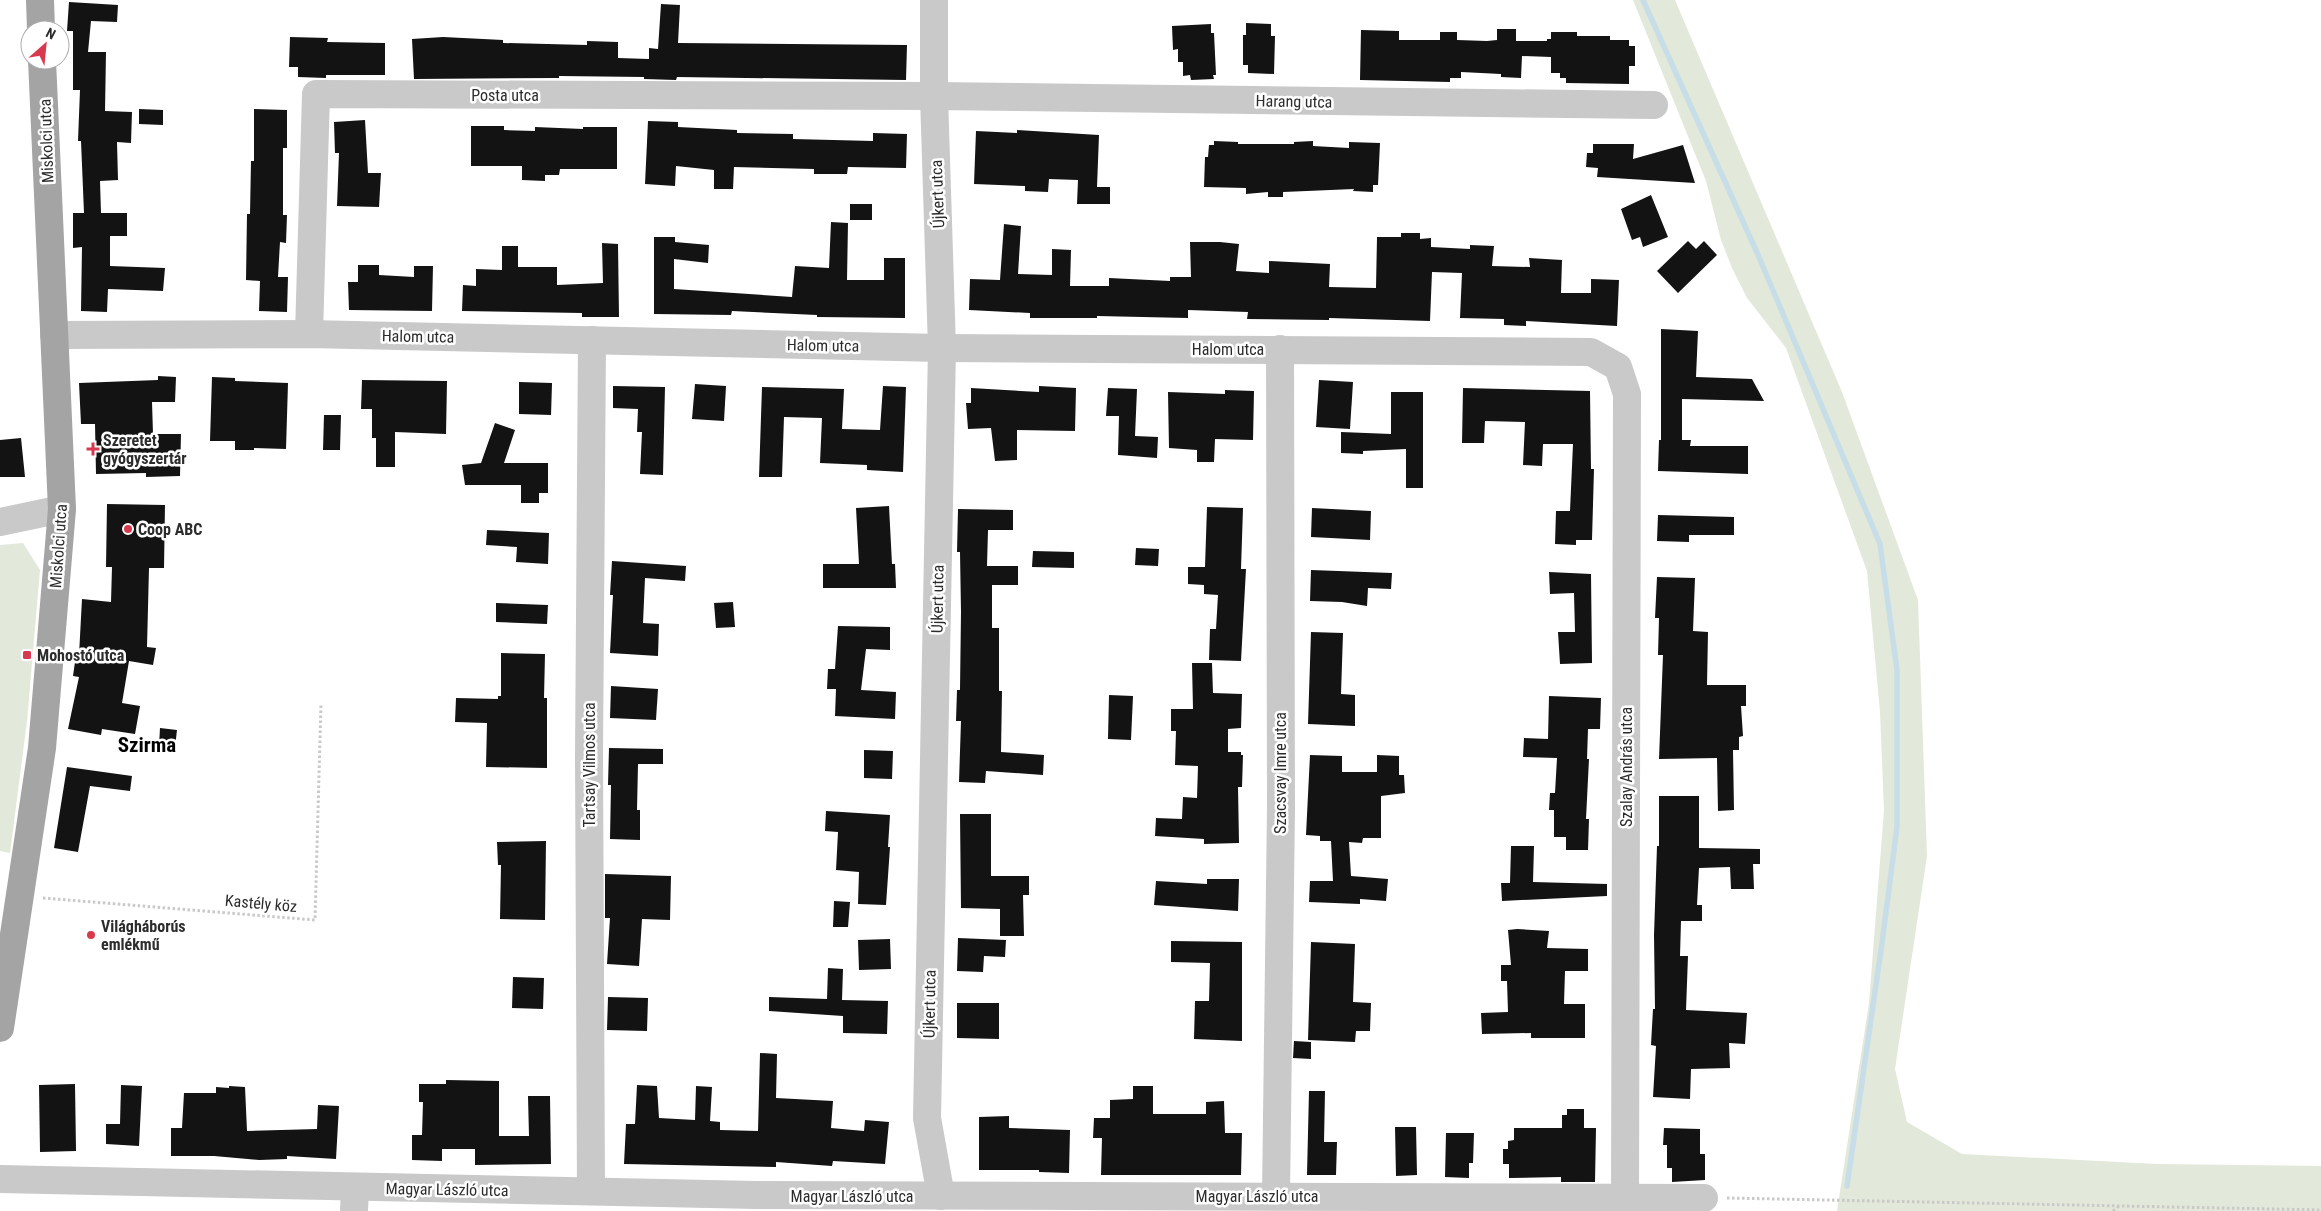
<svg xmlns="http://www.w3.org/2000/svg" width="2321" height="1211" viewBox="0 0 2321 1211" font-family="'Roboto Condensed',sans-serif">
	<rect width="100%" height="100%" fill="#fff"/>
	<g fill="#e2e9da">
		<path d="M1633 0H1675L1842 392 1918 600 1927 856 1895 1069 1907 1122 1962 1154 2157 1164 2321 1166V1211H1837L1869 1003 1884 810 1880 712 1867 571 1786 348 1747 298 1732 268 1721 240 1706 181Z"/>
		<path d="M23 543 40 570 27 721 10 853 0 851V545Z"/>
	</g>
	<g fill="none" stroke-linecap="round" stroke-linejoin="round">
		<path stroke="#c7dde7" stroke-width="5.5" d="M1643 0 1759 257 1880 544 1897 670V827L1882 943 1847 1186"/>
	</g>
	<g fill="#131313">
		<path d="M69 2 118 5 117 22 91 21 88 52H106L105 111 132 112 131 143 117 142 118 180 100 181 101 213H127V236H110V266L165 268 163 291 108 289 107 312 81 311 82 247 73 248V213H84L81 141H78L80 90H73V31H67Z"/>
		<path d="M661 4 680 5 678 43 907 45 906 80 677 77 676 80 644 79V77L559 76V78L414 79 412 39 443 37 503 40V43L587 45V41L618 42V58L649 59V48L658 49Z"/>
		<path d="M1246 23 1271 24V36H1275L1274 74 1248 73V65H1243V35H1246Z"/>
		<path d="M1211 24V33H1214L1216 75H1213L1214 79 1191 80 1190 75 1183 76V62H1178V49L1173 50 1172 26Z"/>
		<path d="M1497 29H1516V41H1547V39H1551V32H1577V36H1610V40H1629V46H1635V66H1629V84L1566 83V78H1560V73H1551V57L1522 56 1521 78 1501 77V74L1461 72V78H1450V82L1360 80 1361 30 1399 31V40H1440V32H1457V40L1487 41 1497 40Z"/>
		<path d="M290 37 328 38 327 42 385 43V75H326V78L298 77V67H289Z"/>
		<path d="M139 109 163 110V125L139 124Z"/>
		<path d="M254 109 287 110V148H283V215H287L286 243 280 242 278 277H288L287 312 259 311 260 281 246 280 247 214H250L251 161H254Z"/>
		<path d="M365 120 368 173H381L379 207 337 206 339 153H335L334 122Z"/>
		<path d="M648 121 678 122V127L737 130V133L793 134V139L873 141V133L907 134 906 168 848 167 847 174H814V169L734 167 733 189H714V170L676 166 675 186 645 184Z"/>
		<path d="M471 126H504V130L535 131V127L583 129V127H617V169H560L559 175H545V181L522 180V166H471Z"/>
		<path d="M1017 130 1099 135 1097 187H1110V204H1077L1078 180 1049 179 1048 192 1025 191V186L974 184 976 131 1017 133Z"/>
		<path d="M1214 141 1238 142V144H1294V142L1313 141V146L1349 148V142L1380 143 1378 185H1373V192L1353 191 1354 189 1283 192V197H1268V192L1246 194V188L1204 187 1205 157H1208L1209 145H1214Z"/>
		<path d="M1593 144H1634L1633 159 1683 145 1695 183 1597 177 1598 168 1586 167 1587 153H1593Z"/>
		<path d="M1651 195 1668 237 1643 247 1640 237 1632 240 1621 209Z"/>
		<rect x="850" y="204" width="22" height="16"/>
		<path d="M831 222 848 223 847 280H884V258H905V318L817 317V315L732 311 731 315 654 314V237H675V242L709 245 708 263 674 259V289L792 297 795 266 829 268Z"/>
		<path d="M1004 224 1021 226 1018 274 1052 275V249L1071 250 1070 286H1109V278L1170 281V277H1191L1190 242H1220L1239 244 1236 271 1269 273V261L1330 264 1329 287 1376 288 1377 237H1401V233H1420V239L1431 238V247L1470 249V245L1494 246 1492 266 1530 267 1529 258 1562 260 1561 293H1591V279L1619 280 1617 326 1526 321V326L1504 325V319L1460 318 1462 273 1432 272 1430 321 1329 318V320L1247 319 1248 312 1188 310V318L1097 316V318H1030V313L969 310 970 279 1000 280Z"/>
		<path d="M1688 241 1696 249 1704 241 1717 255 1678 293 1657 271Z"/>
		<path d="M602 243 618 244 619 317H582V313L462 311 463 285 476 286V269L502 270V246H518V267H557V285L603 283Z"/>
		<path d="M358 265H379V275L414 277V266H433L432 311 349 310 348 282H358Z"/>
		<path d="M1661 329 1698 331 1696 377 1752 379 1764 401 1682 399V440H1691L1690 446H1748V474L1658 471 1659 440H1661Z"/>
		<path d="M158 376 176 377 175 402H152L153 434H181L180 476 146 477V473L96 474 95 424H81L79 383 158 380Z"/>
		<path d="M212 377 235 378V381L288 383 286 449 254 448V450H235V441H210Z"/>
		<path d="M362 380 447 381 446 434 395 432V467H376V438H372V409H361Z"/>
		<path d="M1319 380 1353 382 1350 429 1316 427Z"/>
		<path d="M519 382 552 383 551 415 519 414Z"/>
		<path d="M695 384 726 386 724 421 692 419Z"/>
		<path d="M613 386 665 387 663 475 640 474 642 432H637L638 409 613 408Z"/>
		<path d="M883 386 906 387 903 472 867 470V465L820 463 822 418 784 417 782 477H759L762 387 844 389 842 429 880 430Z"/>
		<path d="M1039 386 1076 388 1075 431 1017 430V460L995 461 991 428 968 429 966 403H971V388L1039 392Z"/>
		<path d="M1108 388 1137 389 1135 436 1158 437 1157 458 1118 455 1119 416H1106Z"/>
		<path d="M1463 388 1590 391 1591 469H1594L1592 540H1576V545L1555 544 1556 511H1570L1573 444H1543L1542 466 1523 465 1525 422 1485 421 1484 443H1462Z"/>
		<path d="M1225 390 1254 391 1253 440 1215 439 1214 462H1197V450L1169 448 1168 392 1225 394Z"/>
		<path d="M1391 392H1423V488H1406V449L1363 451V454L1341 453V432L1391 434Z"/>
		<path d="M324 415H341L340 450H323Z"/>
		<path d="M495 423 515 430 504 463H548V493H539V503H521V485H465L462 465 481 463Z"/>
		<path d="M21 438 25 477H0V440Z"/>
		<path d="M107 504 165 505 164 568H149L147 647 156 648 153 665 129 661 122 703 140 706 135 734 102 729 101 735 68 729 79 677 73 676 76 655H79L82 599 111 602 112 567H106Z"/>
		<path d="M889 506 892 564H895L896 588H823V564H859L856 508Z"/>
		<path d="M1207 507 1243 508 1241 569H1246L1241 661 1209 660 1210 629H1216L1218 595 1204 594V585L1188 584V567H1205Z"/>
		<path d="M1312 508 1371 511 1370 540 1311 537Z"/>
		<path d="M958 509 1013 510V530H988L987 566H1018V585H992V628H999V691H1002L1001 752 1044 755 1043 775 986 771 985 783 959 782 961 721H956L957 690H960L961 612 960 552H957Z"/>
		<path d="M1658 515 1734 517V535H1689V542L1657 541Z"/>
		<path d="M487 530 549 533 548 564 516 562 517 547 486 545Z"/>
		<path d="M1136 548 1159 549 1158 566 1135 565Z"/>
		<path d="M1033 551 1074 552V568L1032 567Z"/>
		<path d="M612 561 686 566 685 581 645 578 643 623 659 624 658 656 610 653 613 595H610Z"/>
		<path d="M1311 570 1392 573 1391 589 1368 588 1367 606 1342 602 1310 601Z"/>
		<path d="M1549 572 1591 574 1592 663 1560 664 1558 632H1575L1574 593 1550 594Z"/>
		<path d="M1657 577 1695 578 1693 631 1708 632 1707 685H1746V706H1741L1743 736 1739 737V750H1733L1734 810 1718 811 1717 758 1659 759 1663 655H1658L1659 618H1655Z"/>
		<path d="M733 602 735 627 716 628 714 603Z"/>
		<path d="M496 603 548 605 547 624 496 622Z"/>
		<path d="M838 626 890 627V650L866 649 861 690 896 692 895 719 835 716 836 689H827L828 669H835Z"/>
		<path d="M1311 632 1343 633 1341 694 1355 695V726L1308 724Z"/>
		<path d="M501 653 545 654 544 698H547V768L486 767 487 723 455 722 456 698 498 699V696H501Z"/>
		<path d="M1192 663H1212L1213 693 1242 694 1241 728 1228 729V752H1241V755H1243L1242 787H1238L1239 843 1204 844V839L1155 836 1156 818 1182 819 1183 797 1197 798 1198 766 1175 765 1176 731H1171V709H1193Z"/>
		<path d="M611 686 658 689 656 720 610 718Z"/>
		<path d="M1109 695 1133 696 1131 740 1108 739Z"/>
		<path d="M1549 696 1601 698 1600 729H1588L1587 759H1589L1586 819H1589L1588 850H1566V837H1554V810H1549L1550 793H1555L1557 758 1523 757 1524 738 1548 739Z"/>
		<path d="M160 728 177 730 175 747 159 746Z"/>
		<path d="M609 748 663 749V764H638L637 810H640V840L610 839 611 785H608Z"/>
		<path d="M864 750 893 751 892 779 864 778Z"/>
		<path d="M1310 755 1342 756V772H1377V755L1399 756V775H1404L1405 793 1381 796V838H1363L1362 843 1349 842 1351 876 1388 879 1386 901 1360 899V904L1309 902 1310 881H1333L1331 841H1320V836L1306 835Z"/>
		<path d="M67 767 132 776 130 791 90 786 78 852 54 848Z"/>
		<path d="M1659 796H1699V848L1760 849V864H1753L1754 889H1731L1730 867 1699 868 1697 905H1702V921H1681L1680 956H1688L1686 1010 1747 1013 1745 1044 1729 1043 1730 1068 1691 1069 1690 1099 1653 1097 1656 1046 1651 1045 1653 1009H1655L1654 935 1657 846H1659Z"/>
		<path d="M826 811 890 815 888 847H890L886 905 858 904 859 872 836 870 838 832 825 831Z"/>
		<path d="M960 814H991V876H1029V895H1023L1024 936H1000V909L961 908Z"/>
		<path d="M546 841 545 920 500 919 501 865H498L497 842Z"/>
		<path d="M1511 846H1534L1533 882 1607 884V896L1502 901 1501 883H1510Z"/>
		<path d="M605 874 671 876 670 920 642 919 639 966 607 964 610 918H605Z"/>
		<path d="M1207 879H1239L1238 911 1154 905 1156 881 1207 884Z"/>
		<path d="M834 901 850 902 848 927H833Z"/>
		<path d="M1517 929 1549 931 1547 948 1588 949V971H1565L1564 1004H1585V1038H1531V1033L1482 1034 1481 1013 1508 1012 1507 981H1501V965H1511L1508 930Z"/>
		<path d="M958 938 1006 940 1005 957 984 956 983 972 957 971Z"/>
		<path d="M890 939 891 969 859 970 858 940Z"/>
		<path d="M1171 941 1242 942V1041L1194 1039 1195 1001H1209L1210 963 1171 962Z"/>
		<path d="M1311 942 1355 944 1353 1002 1371 1003 1370 1031H1356L1355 1042 1308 1040Z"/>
		<path d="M828 968 843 969 842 1000 888 1001 887 1034 843 1033V1016L769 1011V997L827 999Z"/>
		<path d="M513 977 544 978 543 1009 512 1008Z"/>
		<path d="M608 997 648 998 647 1031 607 1030Z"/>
		<path d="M957 1003H999V1039L957 1038Z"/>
		<path d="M1294 1041 1311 1042V1059L1293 1058Z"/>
		<path d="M760 1053 777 1054 776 1098 833 1101 831 1128 864 1131 865 1120 889 1122 885 1164 833 1161 832 1166 776 1162V1167L624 1164 626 1124H635L637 1085 657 1086 659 1118 695 1120 696 1086 712 1087 710 1121 720 1122V1130L758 1131Z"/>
		<path d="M446 1080 499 1081V1136H529L528 1096H550L551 1164 475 1165V1149H442V1161L412 1160V1135H422L423 1102H419V1084H446Z"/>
		<path d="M75 1084 76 1151 40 1152 39 1085Z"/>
		<path d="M121 1085 142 1086 139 1146 106 1144V1124H120Z"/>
		<path d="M229 1086 245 1087 247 1131 317 1129 318 1105 339 1106 336 1159 287 1156V1159L259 1160 214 1156H171V1128H182L184 1093H216V1087L229 1088Z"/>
		<path d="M1133 1086H1153V1114H1206V1102L1224 1101 1225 1133H1242L1241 1175H1101L1102 1138H1093L1094 1118H1110V1100L1133 1099Z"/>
		<path d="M1309 1091H1325L1324 1142H1337L1336 1175H1307Z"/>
		<path d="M1567 1109H1584V1128H1596L1595 1182H1561V1177L1509 1178V1164H1503V1149H1508V1141L1514 1140V1128H1562V1115H1567Z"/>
		<path d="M1009 1116V1128L1070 1130 1069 1173 1039 1172V1170H979V1117Z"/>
		<path d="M1395 1127H1416L1417 1175 1396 1176Z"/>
		<path d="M1664 1128 1700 1129V1154H1705V1180L1672 1182V1168H1667V1145H1663Z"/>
		<path d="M1446 1133H1474L1473 1163H1469V1178L1445 1177Z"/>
	</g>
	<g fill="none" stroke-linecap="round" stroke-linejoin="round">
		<g stroke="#c9c9c9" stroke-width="3" stroke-dasharray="2.5 2.5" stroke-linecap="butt">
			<path d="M43 898 315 920 321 703"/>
			<path d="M1727 1198 2321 1210"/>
			<path d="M2113 1211 2119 1206"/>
		</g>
		<g stroke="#c9c9c9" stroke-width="28">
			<path d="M934 0V96L942 348 927 1118 941 1196"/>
			<path d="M309 334 316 94 934 96 1654 105"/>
			<path d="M54 335 309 334 942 348 1591 352 1618 367 1627 394 1625 1199"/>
			<path d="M0 522 62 509"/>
			<path d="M0 1179 756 1195 1704 1198"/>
			<path d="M591 1191 589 756 592 340"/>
			<path d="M1276 1196 1281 807 1280 349"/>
			<path d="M354 1211 355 1187"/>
		</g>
		<g stroke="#a4a4a4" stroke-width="28">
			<path d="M40 0 41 30"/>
			<path d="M0 1028 42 748 62 509 42 60"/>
		</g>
	</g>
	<g fill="#d7394e" stroke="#fff" stroke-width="2">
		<path d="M90.5 441.5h5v5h5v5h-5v5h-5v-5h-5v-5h5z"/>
		<circle cx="128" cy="529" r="5"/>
		<rect x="22" y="650" width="10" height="10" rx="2.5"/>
		<circle cx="91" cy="935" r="5"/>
	</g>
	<g text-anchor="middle" stroke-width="5" stroke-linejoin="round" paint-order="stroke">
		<g font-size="16" fill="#2c2c2c" stroke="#fff">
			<text x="505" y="101">Posta utca</text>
			<text transform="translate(1294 101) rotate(1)" y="6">Harang utca</text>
			<text transform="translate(46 141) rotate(-92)" y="6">Miskolci utca</text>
			<text transform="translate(937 194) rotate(-92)" y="6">Újkert utca</text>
			<text transform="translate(418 336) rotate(1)" y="6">Halom utca</text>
			<text transform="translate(823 345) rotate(1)" y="6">Halom utca</text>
			<text x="1228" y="355">Halom utca</text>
			<text transform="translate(58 546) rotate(-86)" y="6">Miskolci utca</text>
			<text transform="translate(937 599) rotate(-89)" y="6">Újkert utca</text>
			<text transform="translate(589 765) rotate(-90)" y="6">Tartsay Vilmos utca</text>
			<text transform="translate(1626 767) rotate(-90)" y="6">Szalay András utca</text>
			<text transform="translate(1280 773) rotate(-90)" y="6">Szacsvay Imre utca</text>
			<text transform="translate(261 903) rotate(5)" y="6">Kastély köz</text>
			<text transform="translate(929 1004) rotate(-89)" y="6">Újkert utca</text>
			<text transform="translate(447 1189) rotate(1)" y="6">Magyar László utca</text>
			<text x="852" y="1202">Magyar László utca</text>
			<text x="1257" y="1202">Magyar László utca</text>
		</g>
		<g font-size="16" font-weight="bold" fill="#2c2c2c" stroke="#fff" text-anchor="start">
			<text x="103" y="446">Szeretet<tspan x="103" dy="18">gyógyszertár</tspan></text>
			<text x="138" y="535">Coop ABC</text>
			<text x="37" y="661">Mohostó utca</text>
			<text x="101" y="932">Világháborús<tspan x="101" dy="18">emlékmű</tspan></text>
		</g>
		<g font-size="21" font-weight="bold" fill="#000" stroke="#fff">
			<text x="147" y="752">Szirma</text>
		</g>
	</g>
	<g transform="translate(45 45) rotate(27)"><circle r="24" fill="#ffffff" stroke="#ababab"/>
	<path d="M0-4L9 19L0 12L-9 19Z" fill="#d7394e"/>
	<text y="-8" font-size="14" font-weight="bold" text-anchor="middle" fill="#2c2c2c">N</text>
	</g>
</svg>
